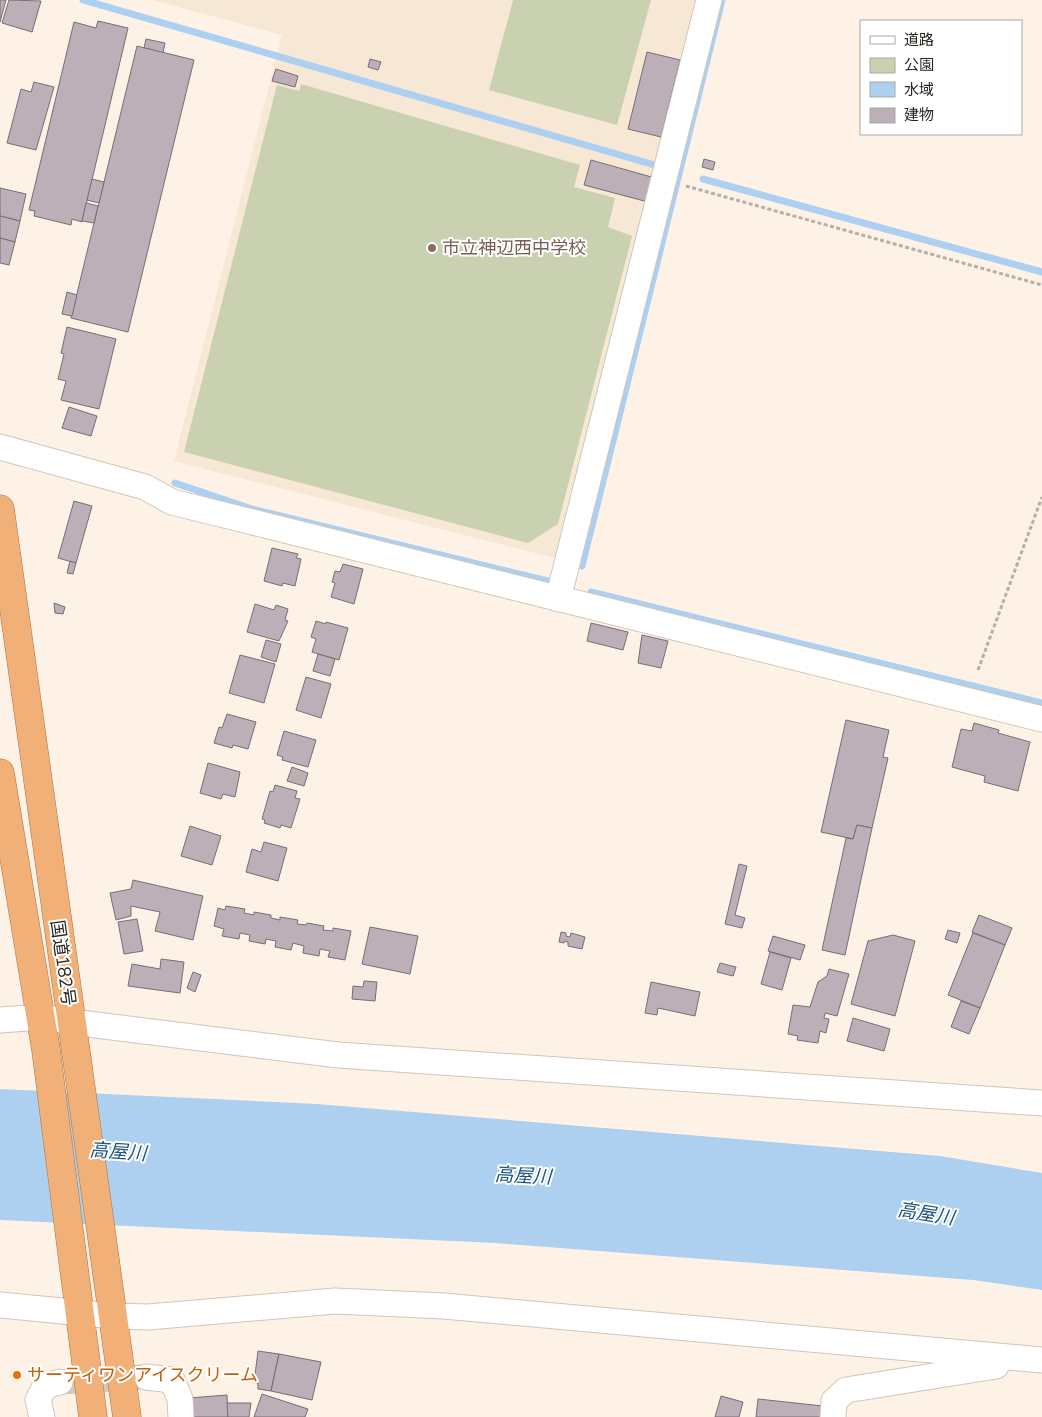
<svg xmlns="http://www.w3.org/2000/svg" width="1042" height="1417" viewBox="0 0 1042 1417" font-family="'Nunito Sans','Noto Sans JP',sans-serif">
	<rect width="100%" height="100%" fill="#fef2e7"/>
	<path fill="#f7e7d5" d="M153 0H698L558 559 174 461 282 35Z"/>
	<g fill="#cad1b0">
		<path d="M513 0H651L617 125 489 90Z"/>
		<path d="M301 84 580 165 574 187 615 198 608 227 632 236 558 524 528 543 184 452 277 85 299 91Z"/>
	</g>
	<path fill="#add0f1" d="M0 1089 317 1104 940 1156 1042 1173V1290L973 1280 495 1243 0 1220Z"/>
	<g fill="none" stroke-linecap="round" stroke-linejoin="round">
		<g stroke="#add0f1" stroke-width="7">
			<path d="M83 0 658 166"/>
			<path d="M703 179 1042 272"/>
			<path d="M175 483 252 509 552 582"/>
			<path d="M582 566 722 0"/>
			<path d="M591 592 1042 703"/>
		</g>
	</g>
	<g fill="#bdafb8" stroke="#796c74">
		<path d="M0 0H6L0 22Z"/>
		<path d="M9 0 41 1 32 32 2 23Z"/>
		<path d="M98 21 128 28 82 222 72 219 71 225 34 216 35 211 29 210 74 22 96 28Z"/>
		<path d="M146 39 165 43 163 53 144 48Z"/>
		<path d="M137 46 194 60 128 332 71 318Z"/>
		<path d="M647 52 680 60 661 137 628 129Z"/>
		<path d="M370 59 381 62 378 70 368 67Z"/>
		<path d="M276 69 298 76 295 87 272 81Z"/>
		<path d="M34 82 54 87 36 150 7 143 21 89 31 92Z"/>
		<path d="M704 159 715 162 713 170 702 167Z"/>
		<path d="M591 160 655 178 648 202 584 185Z"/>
		<path d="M92 179 104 182 99 203 87 200Z"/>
		<path d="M0 188 26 194 20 221 0 216Z"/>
		<path d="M86 203 98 206 94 223 82 221Z"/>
		<path d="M0 216 20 221 15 242 0 238Z"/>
		<path d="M0 238 15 242 9 265 0 263Z"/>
		<path d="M67 292 77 295 72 316 62 314Z"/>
		<path d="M67 327 116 339 99 409 61 400 66 381 58 379 64 354 61 353Z"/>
		<path d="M69 407 97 416 91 436 62 428Z"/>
		<path d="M74 501 92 506 76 563 58 558Z"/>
		<path d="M272 548 298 554 296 558 301 559 295 586 283 583 282 586 264 581Z"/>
		<path d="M70 561 76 563 73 574 67 573Z"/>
		<path d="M343 564 363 569 354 604 331 597 335 583 332 582 335 571 340 572Z"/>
		<path d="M54 603 65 607 63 614 55 613Z"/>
		<path d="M255 604 274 610 276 605 288 609 285 620 288 621 279 641 247 632Z"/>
		<path d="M316 621 326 624V622L348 628 339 660 312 652 316 639 311 637Z"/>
		<path d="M591 623 628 632 623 650 587 641Z"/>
		<path d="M642 635 668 641 661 668 638 663Z"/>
		<path d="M266 640 281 644 276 662 261 657Z"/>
		<path d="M318 654 335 659 330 676 313 671Z"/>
		<path d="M240 655 275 664 264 703 229 693Z"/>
		<path d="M306 677 331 684 321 718 296 710Z"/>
		<path d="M227 714 256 722 248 749 233 745 232 748 214 743 219 727 222 728Z"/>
		<path d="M846 720 889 730 883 757 888 758 872 828 857 825 853 839 821 832Z"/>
		<path d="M974 723 999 730 998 733 1030 742 1018 791 984 782 985 776 952 767 961 729 972 731Z"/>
		<path d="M284 731 316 740 308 767 282 760 283 757 277 755Z"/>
		<path d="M208 763 240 772 235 797 223 794 221 799 200 793Z"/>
		<path d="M292 767 308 773 304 786 287 781Z"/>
		<path d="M275 785 297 791 295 798 300 799 291 828 281 825 280 828 264 823 265 820 262 819 270 791 273 792Z"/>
		<path d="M857 825 872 828 845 955 822 950 846 838 853 839Z"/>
		<path d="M190 826 221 836 212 865 181 856Z"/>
		<path d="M264 842 287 848 278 881 246 872 252 849 261 852Z"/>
		<path d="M739 864 747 866 735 915 745 918 742 928 725 924Z"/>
		<path d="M133 880 203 896 193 940 155 931 160 912 131 906V916L116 920 110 893 131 889Z"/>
		<path d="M226 906 245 909 244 913 254 915V912L271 915V918L280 920V917L298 920 297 924 306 925 307 923 324 926 323 930 333 931V928L351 931 345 960 328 957 330 951 320 949 319 956 303 953 304 946 293 943 291 950 275 947 276 941 266 939 265 944 249 941 250 935 240 933 239 939 222 936 224 929 214 926 218 908 225 910Z"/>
		<path d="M979 915 1012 928 1005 945 972 932Z"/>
		<path d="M137 919 143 951 124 954 118 922Z"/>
		<path d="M370 927 418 936 410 974 362 964Z"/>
		<path d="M948 930 960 933 957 943 945 939Z"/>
		<path d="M561 932 566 933V936L570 937 571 933 585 937 582 949 568 946V942L565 941 564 943 559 942Z"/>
		<path d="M973 933 1005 945 980 1008 948 995Z"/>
		<path d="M893 935 915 941 895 1016 851 1004 868 941Z"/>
		<path d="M773 936 805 945 800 960 768 951Z"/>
		<path d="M770 952 791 958 782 990 761 984Z"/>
		<path d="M161 959 184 962 180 993 128 986 132 964 160 969Z"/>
		<path d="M720 963 736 967 733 976 717 972Z"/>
		<path d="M829 969 849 974 837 1016 825 1013 824 1018 829 1019 826 1033 820 1031 818 1043 797 1040 798 1036 788 1034 793 1005 810 1007 818 982 827 976Z"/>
		<path d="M193 972 201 975 195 992 187 988Z"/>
		<path d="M364 981 377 982 375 1001 352 999 353 986 363 987Z"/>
		<path d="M651 982 700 992 695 1016 658 1008 657 1015 645 1013Z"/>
		<path d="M961 1001 980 1008 969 1034 951 1027Z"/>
		<path d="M853 1018 890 1029 884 1051 847 1041Z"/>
		<path d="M258 1351 279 1354 271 1391 258 1389V1383H254Z"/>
		<path d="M279 1354 321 1362 312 1400 271 1391Z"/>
		<path d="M262 1394 308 1409 305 1417H254Z"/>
		<path d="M227 1395 228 1417H191L189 1398Z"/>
		<path d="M721 1396 743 1402 739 1417H715Z"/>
		<path d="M758 1399 823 1406V1417H756Z"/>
		<path d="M227 1403H251L249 1417H228Z"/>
	</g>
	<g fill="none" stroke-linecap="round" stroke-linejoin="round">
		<path stroke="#d3c9bf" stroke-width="25" stroke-dasharray="25 12" stroke-linecap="butt" d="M60 1382 142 1377"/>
		<defs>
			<g id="minor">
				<path d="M0 447 145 487 172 502 1042 719"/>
				<path d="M558 599 709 0"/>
				<path d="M0 1020 41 1017 72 1022 338 1055 1042 1103"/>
				<path d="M0 1305 113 1316 148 1317 335 1301 444 1306 1042 1360"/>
				<path d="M146 1377 172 1380 180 1399 181 1417"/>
				<path d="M42 1417 38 1400 45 1386 60 1382"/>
				<path d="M833 1417 834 1401 846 1390 996 1366 999 1360"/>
			</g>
			<g id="trunk">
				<path d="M0 509 127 1417"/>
				<path d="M0 773 46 1050 93 1417"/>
			</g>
		</defs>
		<use href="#minor" stroke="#d0c6bb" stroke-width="27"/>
		<use href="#trunk" stroke="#a87243" stroke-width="29"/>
		<g stroke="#b8afa6" stroke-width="3" stroke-dasharray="4 2.5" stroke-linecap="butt">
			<path d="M686 186 1042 285"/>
			<path d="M978 670 1042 497"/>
		</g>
		<use href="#minor" stroke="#fff" stroke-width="25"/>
		<use href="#trunk" stroke="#f0b077" stroke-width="28"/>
	</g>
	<circle fill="#8d6e63" stroke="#fff" stroke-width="2" cx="432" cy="248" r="5"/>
	<circle fill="#e8710a" stroke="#fff" stroke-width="2" cx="17" cy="1375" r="5"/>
	<g text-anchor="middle" stroke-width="4" stroke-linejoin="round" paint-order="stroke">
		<g font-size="18" fill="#785e54" stroke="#fff" text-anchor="start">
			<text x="442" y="254">市立神辺西中学校</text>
		</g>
		<g font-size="18" fill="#292521" stroke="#fff">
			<text transform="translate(63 963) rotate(82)" y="6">国道182号</text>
		</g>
		<g font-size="18" fill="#c56008" stroke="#fff" text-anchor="start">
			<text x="27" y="1381">サーティワンアイスクリーム</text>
		</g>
		<g font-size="19" font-style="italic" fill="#20557f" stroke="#fff">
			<text transform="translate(118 1151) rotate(4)" y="7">高屋川</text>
			<text transform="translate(523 1175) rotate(3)" y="7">高屋川</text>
			<text transform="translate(926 1213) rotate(9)" y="7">高屋川</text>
		</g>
	</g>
	<rect x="860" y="20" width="162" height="115" fill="#ffffff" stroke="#a9a8a6"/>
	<rect x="870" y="36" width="25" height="8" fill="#ffffff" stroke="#a9a8a6"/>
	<text x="904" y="45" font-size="15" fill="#292521">道路</text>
	<rect x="870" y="58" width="25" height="15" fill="#cad1b0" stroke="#a9a8a6"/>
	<text x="904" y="70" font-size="15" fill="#292521">公園</text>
	<rect x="870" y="82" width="25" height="15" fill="#add0f1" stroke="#a9a8a6"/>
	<text x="904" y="95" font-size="15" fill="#292521">水域</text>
	<rect x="870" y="108" width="25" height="15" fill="#bdafb8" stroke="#a9a8a6"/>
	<text x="904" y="120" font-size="15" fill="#292521">建物</text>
</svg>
